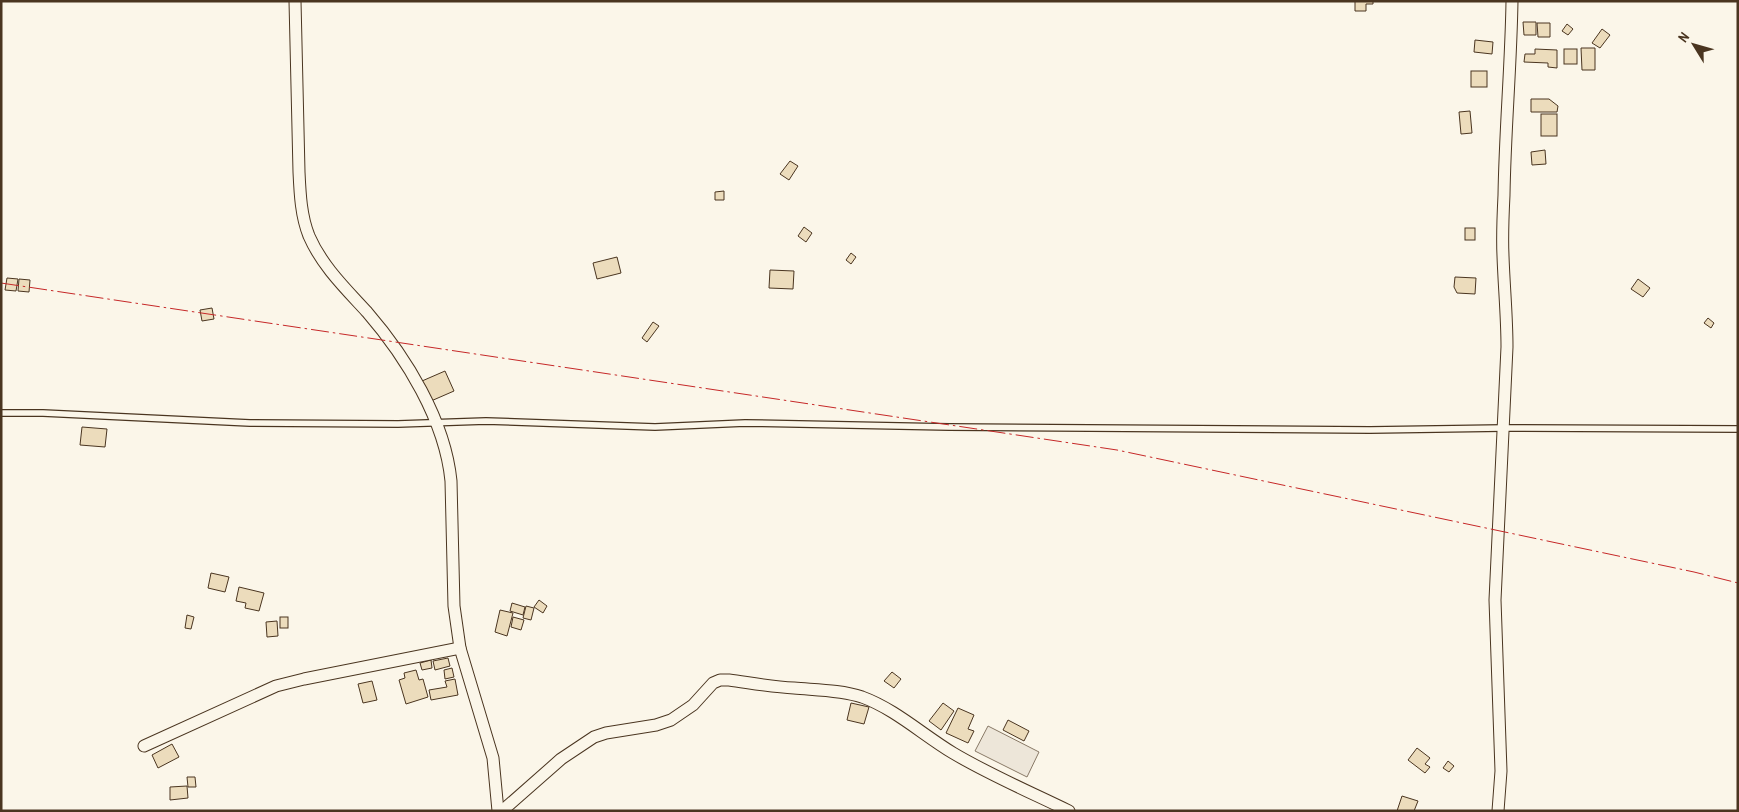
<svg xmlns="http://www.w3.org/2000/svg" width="1739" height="812" viewBox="0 0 1739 812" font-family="'Archivo Narrow',sans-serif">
	<rect width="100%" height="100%" fill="#fbf6e9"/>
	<path fill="#ede6d9" stroke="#887966" d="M988 726 1039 752 1027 777 975 751Z"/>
	<g fill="#ecdcbc" stroke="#4a3520">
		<path d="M1355 1H1373V4H1366V11H1355Z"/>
		<path d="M1523 22H1536V35H1524Z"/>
		<path d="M1537 23H1550V37H1538Z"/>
		<path d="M1567 24 1573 29 1568 35 1562 31Z"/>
		<path d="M1602 29 1610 35 1600 48 1592 43Z"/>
		<path d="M1475 40 1493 42 1492 54 1474 52Z"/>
		<path d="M1581 48H1595V70H1582Z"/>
		<path d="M1535 49 1557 50V68L1548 67V63L1524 62 1525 54H1535Z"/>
		<rect x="1564" y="49" width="13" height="15"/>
		<rect x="1471" y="71" width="16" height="16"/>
		<path d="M1531 99H1549L1558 106 1557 112H1531Z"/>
		<path d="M1470 111 1472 133 1461 134 1459 112Z"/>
		<rect x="1541" y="114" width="16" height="22"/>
		<path d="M1545 150 1546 164 1532 165 1531 152Z"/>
		<path d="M790 161 798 166 789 180 780 174Z"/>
		<path d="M724 191V200H715V192Z"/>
		<path d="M804 227 812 233 806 242 798 236Z"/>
		<rect x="1465" y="228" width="10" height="12"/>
		<path d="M851 253 856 257 851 264 846 260Z"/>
		<path d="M617 257 621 273 597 279 593 263Z"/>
		<path d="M770 270 794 271 793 289 769 288Z"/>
		<path d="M1455 277 1476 278 1475 294 1457 293 1454 287Z"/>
		<path d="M7 278 18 279 16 291 5 290Z"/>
		<path d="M19 279 30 280 29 292 18 291Z"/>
		<path d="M1638 279 1650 288 1643 297 1631 289Z"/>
		<path d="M212 308 214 319 202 321 200 310Z"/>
		<path d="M1708 318 1714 323 1711 328 1704 323Z"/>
		<path d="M653 322 659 326 647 342 642 338Z"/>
		<path d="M445 371 454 391 431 401 422 381Z"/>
		<path d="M82 427 107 429 105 447 80 445Z"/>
		<path d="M211 573 229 577 225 592 208 588Z"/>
		<path d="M239 587 264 593 259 611 245 608 246 603 236 601Z"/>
		<path d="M539 600 547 606 543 613 534 607Z"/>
		<path d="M512 603 525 607 523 615 510 611Z"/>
		<path d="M526 606 534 608 531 620 523 618Z"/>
		<path d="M500 610 513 613 507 636 495 632Z"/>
		<path d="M187 615 194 617 191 629 185 628Z"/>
		<rect x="280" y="617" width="8" height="11"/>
		<path d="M513 617 524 620 521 630 511 627Z"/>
		<path d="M277 621 278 636 267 637 266 622Z"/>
		<path d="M448 658 450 666 435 670 433 661Z"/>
		<path d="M431 660 432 668 422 670 420 663Z"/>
		<path d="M452 668 454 677 445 679 444 670Z"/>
		<path d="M416 670 419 680 423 679 428 697 406 704 399 680 405 678 404 673Z"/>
		<path d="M892 672 901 679 894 688 884 681Z"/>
		<path d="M455 679 458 695 431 700 429 690 447 687 445 681Z"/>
		<path d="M372 681 377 700 363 703 358 684Z"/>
		<path d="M851 703 869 707 864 724 847 720Z"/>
		<path d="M943 703 954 711 941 730 929 721Z"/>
		<path d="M958 708 974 715 968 729 974 731 968 743 946 733Z"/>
		<path d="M1008 720 1029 731 1024 741 1003 730Z"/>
		<path d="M172 744 179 757 158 768 152 755Z"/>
		<path d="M1417 748 1430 758 1425 764 1430 767 1425 773 1408 760Z"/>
		<path d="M1448 761 1454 766 1449 772 1443 768Z"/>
		<path d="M187 777H195L196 787H188Z"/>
		<path d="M187 786 188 798 170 800V787Z"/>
		<path d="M1402 796 1418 801 1414 811H1397Z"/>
	</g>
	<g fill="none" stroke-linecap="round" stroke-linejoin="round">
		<defs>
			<path id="service" d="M1 413H43L250 423 398 424 486 421 655 427 745 423 949 427 1370 430 1503 428 1738 429"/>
			<g id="minor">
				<path d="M295 1 299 172C300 194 301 216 309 236 322 266 346 289 367 312 406 357 445 420 451 481L454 606 460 648 493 758 498 811"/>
				<path d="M144 746 276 686 304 679 460 648"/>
				<path d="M502 811 561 759 594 737 606 733 656 725 671 720 693 705 713 683 720 680H729C751 683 772 687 794 688 816 690 841 690 862 697 895 709 923 735 953 753 990 775 1030 792 1069 811"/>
				<path d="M1498 811 1501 771 1495 600 1507 347C1507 317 1504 286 1503 256 1502 236 1503 215 1504 195 1505 130 1511 66 1512 1"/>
			</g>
		</defs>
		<use href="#service" stroke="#4a3520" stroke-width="8"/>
		<use href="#minor" stroke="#4a3520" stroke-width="13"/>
		<use href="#service" stroke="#fbf6e9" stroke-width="5.5"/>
		<use href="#minor" stroke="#fbf6e9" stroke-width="11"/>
		<path stroke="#c62828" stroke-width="1" stroke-dasharray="18 4 2.5 4" stroke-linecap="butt" d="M1 283 1117 450 1694 572 1738 583"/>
	</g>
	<rect width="1739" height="812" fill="none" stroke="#4a3520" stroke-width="5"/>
	<g transform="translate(1694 45) rotate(307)" stroke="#fbf6e9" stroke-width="4" paint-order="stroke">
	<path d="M0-4L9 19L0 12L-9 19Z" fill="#4a3520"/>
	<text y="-8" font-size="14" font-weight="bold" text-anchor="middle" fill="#4a3520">N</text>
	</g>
</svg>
